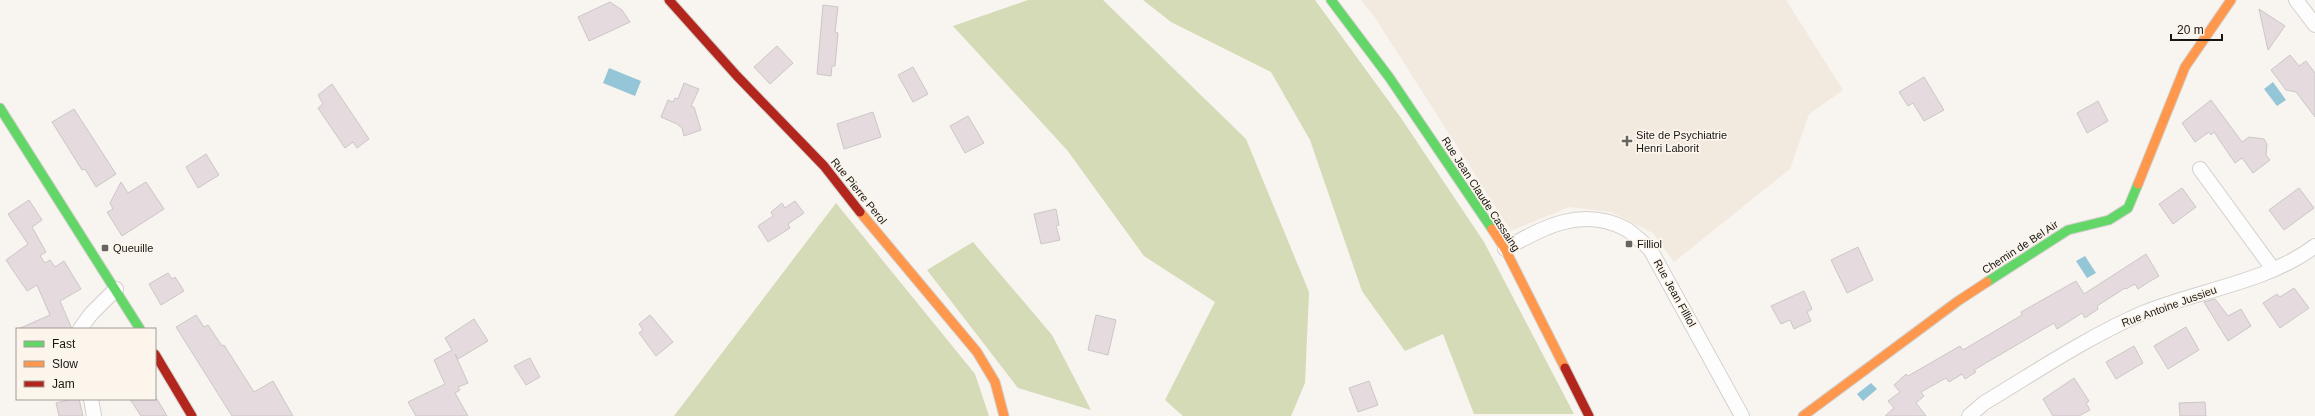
<svg xmlns="http://www.w3.org/2000/svg" width="2315" height="416" viewBox="0 0 2315 416" font-family="Helvetica,sans-serif">
	<rect width="100%" height="100%" fill="#f8f4f0"/>
	<path fill="#f2e9df" d="M1361 0H1786L1843 90 1809 114 1790 169 1674 262 1653 233 1611 212 1569 207 1511 231 1374 16Z"/>
	<g fill="#d5dab7">
		<path d="M1028 0H1103L1246 139 1309 292 1305 383 1291 416H1183L1165 400 1215 302 1144 256 1067 150 953 26Z"/>
		<path d="M1143 0H1315L1401 118 1484 242 1574 414H1474L1443 334 1405 351 1362 291 1310 140 1271 72 1171 22Z"/>
		<path d="M836 203 975 374 989 416H674Z"/>
		<path d="M973 242 1052 335 1091 410 1018 388 927 270Z"/>
	</g>
	<g fill="#95c6d7">
		<path d="M609 68 641 81 635 96 603 83Z"/>
		<path d="M2273 82 2286 100 2277 106 2264 89Z"/>
		<path d="M2085 256 2096 273 2087 278 2076 261Z"/>
		<path d="M1871 383 1877 389 1863 401 1857 394Z"/>
	</g>
	<g fill="#e5dbdf" stroke="#cbc7c7">
		<path d="M610 2 622 10 630 22 589 41 578 17Z"/>
		<path d="M823 5 838 7 835 32 838 33 835 66H832L831 76 817 74Z"/>
		<path d="M2259 9 2285 26 2268 50Z"/>
		<path d="M777 46 793 63 770 84 754 67Z"/>
		<path d="M2290 55 2299 66 2306 61 2315 73V117L2296 92 2286 90 2271 70Z"/>
		<path d="M913 67 928 94 913 102 898 75Z"/>
		<path d="M1924 77 1944 110 1924 121 1913 103 1908 106 1899 92Z"/>
		<path d="M684 83 699 89 691 106 694 107 701 130 684 136 682 128 677 124 661 117 668 100 673 102 675 98 678 99Z"/>
		<path d="M332 84 369 139 357 148 353 142 345 148 318 108 323 104 318 95Z"/>
		<path d="M2211 100 2242 142 2249 137 2264 139 2267 144 2266 155 2270 160 2253 173 2242 158 2235 163 2214 132 2211 135 2209 132 2195 142 2182 123Z"/>
		<path d="M2098 101 2108 121 2087 133 2077 113Z"/>
		<path d="M74 109 116 174 96 187 85 169 82 170 52 122Z"/>
		<path d="M873 112 881 137 844 149 837 124Z"/>
		<path d="M968 116 984 143 965 153 950 126Z"/>
		<path d="M206 154 219 175 198 188 186 167Z"/>
		<path d="M121 182 128 193 146 182 164 209 122 236 107 212 113 209 110 203Z"/>
		<path d="M2182 188 2196 207 2173 224 2159 204Z"/>
		<path d="M2299 188 2314 208 2284 230 2269 210Z"/>
		<path d="M29 200 42 220 32 227 46 252 40 256 45 263 50 260 55 267 64 261 81 289 60 301 72 329H18L50 315 37 285 27 291 6 260 28 244 8 214Z"/>
		<path d="M795 201 804 213 788 224 790 228 768 242 758 226 773 216 771 212 782 203 785 208Z"/>
		<path d="M1056 209 1059 225 1056 226 1060 240 1041 244 1034 214Z"/>
		<path d="M1858 247 1873 280 1847 293 1831 260Z"/>
		<path d="M2146 254 2159 276 2147 283 2138 289 2135 284 2126 289 2125 288 2097 306 2098 309 2085 318 2082 313 2057 329 2054 323 1974 370 1976 372 1965 379 1962 374 1949 382 1946 378 1921 392 1924 396 1916 403 1926 416H1885L1894 408 1888 401 1900 392 1894 385 1906 374 1908 376 1960 346 1963 350 2022 315 2021 312 2076 281 2084 294Z"/>
		<path d="M168 273 172 279 175 277 184 291 161 305 149 284Z"/>
		<path d="M2294 288 2309 308 2280 328 2263 303 2277 294 2280 297Z"/>
		<path d="M1804 291 1812 309 1807 312 1811 321 1794 329 1790 320 1781 324 1771 306Z"/>
		<path d="M2215 299 2228 316 2241 309 2251 326 2228 341 2204 302Z"/>
		<path d="M196 315 204 327 208 325 222 346 224 345 254 392 273 381 293 416H232L176 327Z"/>
		<path d="M650 315 673 342 656 356 639 333 643 330 639 324Z"/>
		<path d="M1096 315 1116 320 1108 355 1088 350Z"/>
		<path d="M474 319 488 341 458 359 455 354 468 383 458 387 460 390 455 393 468 416H416L408 402 445 384 434 360 452 350 445 338Z"/>
		<path d="M2186 327 2199 350 2168 369 2154 346Z"/>
		<path d="M2134 346 2143 363 2116 379 2106 362Z"/>
		<path d="M530 358 540 377 526 385 514 366Z"/>
		<path d="M2074 378 2089 401 2086 403 2090 410 2079 416H2053L2043 399Z"/>
		<path d="M1369 381 1378 405 1358 412 1349 388Z"/>
		<path d="M72 399H79L83 416H59L56 403Z"/>
		<path d="M130 399H157L167 416H141Z"/>
		<path d="M2205 402 2206 416H2180L2179 403Z"/>
	</g>
	<g fill="none" stroke-linecap="round" stroke-linejoin="round">
		<defs>
			<g id="street">
				<path d="M2296 0 2315 25"/>
				<path d="M2200 169 2273 269"/>
				<path d="M1505 249C1543 227 1582 206 1626 229 1634 234 1642 242 1650 249L1742 416"/>
				<path d="M80 329 91 314 116 289"/>
				<path d="M91 399 94 416"/>
				<path d="M1969 416 1984 403C2036 372 2087 337 2143 313 2198 290 2266 283 2315 246"/>
			</g>
			<g id="fast">
				<path d="M1331 0 1389 77 1492 229"/>
				<path d="M0 108 140 329"/>
				<path d="M1987 282 2068 230 2109 220 2128 208 2138 184"/>
			</g>
			<g id="slow">
				<path d="M2138 184 2185 67 2231 0"/>
				<path d="M860 212 977 352 995 382 1004 416"/>
				<path d="M1492 229 1505 249 1565 368"/>
				<path d="M1803 416 1958 301 1987 282"/>
			</g>
			<g id="jam">
				<path d="M669 0 737 76 824 166 860 212"/>
				<path d="M155 354 192 416"/>
				<path d="M1565 368 1589 416"/>
			</g>
		</defs>
		<use href="#street" stroke="#d3d0cc" stroke-width="16"/>
		<use href="#fast" stroke="#d3d0cc" stroke-width="11"/>
		<use href="#slow" stroke="#d3d0cc" stroke-width="11"/>
		<use href="#jam" stroke="#d3d0cc" stroke-width="11"/>
		<use href="#street" stroke="#fefdfd" stroke-width="14"/>
		<use href="#fast" stroke="#63d668" stroke-width="9"/>
		<use href="#slow" stroke="#ff974d" stroke-width="9"/>
		<use href="#jam" stroke="#b3261e" stroke-width="9"/>
	</g>
	<g fill="#676461" stroke="#fcf5ec" stroke-width="1.5">
		<path d="M1625 135h4v4h4v4h-4v4h-4v-4h-4v-4h4z"/>
		<rect x="1625" y="240" width="8" height="8" rx="2"/>
		<rect x="101" y="244" width="8" height="8" rx="2"/>
	</g>
	<g text-anchor="middle" stroke-width="3.5" stroke-linejoin="round" paint-order="stroke">
		<g font-size="11" fill="#191714" stroke="#fcf5ec" text-anchor="start">
			<text x="1636" y="139">Site de Psychiatrie<tspan x="1636" dy="13">Henri Laborit</tspan></text>
			<text x="1637" y="248">Filliol</text>
			<text x="113" y="252">Queuille</text>
		</g>
		<g font-size="11" fill="#191714" stroke="#fcf5ec">
			<text transform="translate(859 191) rotate(51)" y="4">Rue Pierre Perol</text>
			<text transform="translate(1481 194) rotate(57)" y="4">Rue Jean Claude Cassaing</text>
			<text transform="translate(2020 247) rotate(-33)" y="4">Chemin de Bel Air</text>
			<text transform="translate(1675 293) rotate(61)" y="4">Rue Jean Filliol</text>
			<text transform="translate(2169 306) rotate(-20)" y="4">Rue Antoine Jussieu</text>
		</g>
	</g>
	<rect x="16" y="328" width="140" height="72" fill="#fcf5ec" stroke="#a19c96"/>
	<rect x="24" y="341" width="20" height="6" fill="#63d668" stroke="#a19c96"/>
	<text x="52" y="348" font-size="12" fill="#191714">Fast</text>
	<rect x="24" y="361" width="20" height="6" fill="#ff974d" stroke="#a19c96"/>
	<text x="52" y="368" font-size="12" fill="#191714">Slow</text>
	<rect x="24" y="381" width="20" height="6" fill="#b3261e" stroke="#a19c96"/>
	<text x="52" y="388" font-size="12" fill="#191714">Jam</text>
	<path d="M2171 34v6h51v-6" fill="none" stroke="#191714" stroke-width="2"/>
	<text x="2177" y="34" font-size="12" fill="#191714" stroke="#fcf5ec" stroke-width="3" paint-order="stroke">20 m</text>
</svg>
